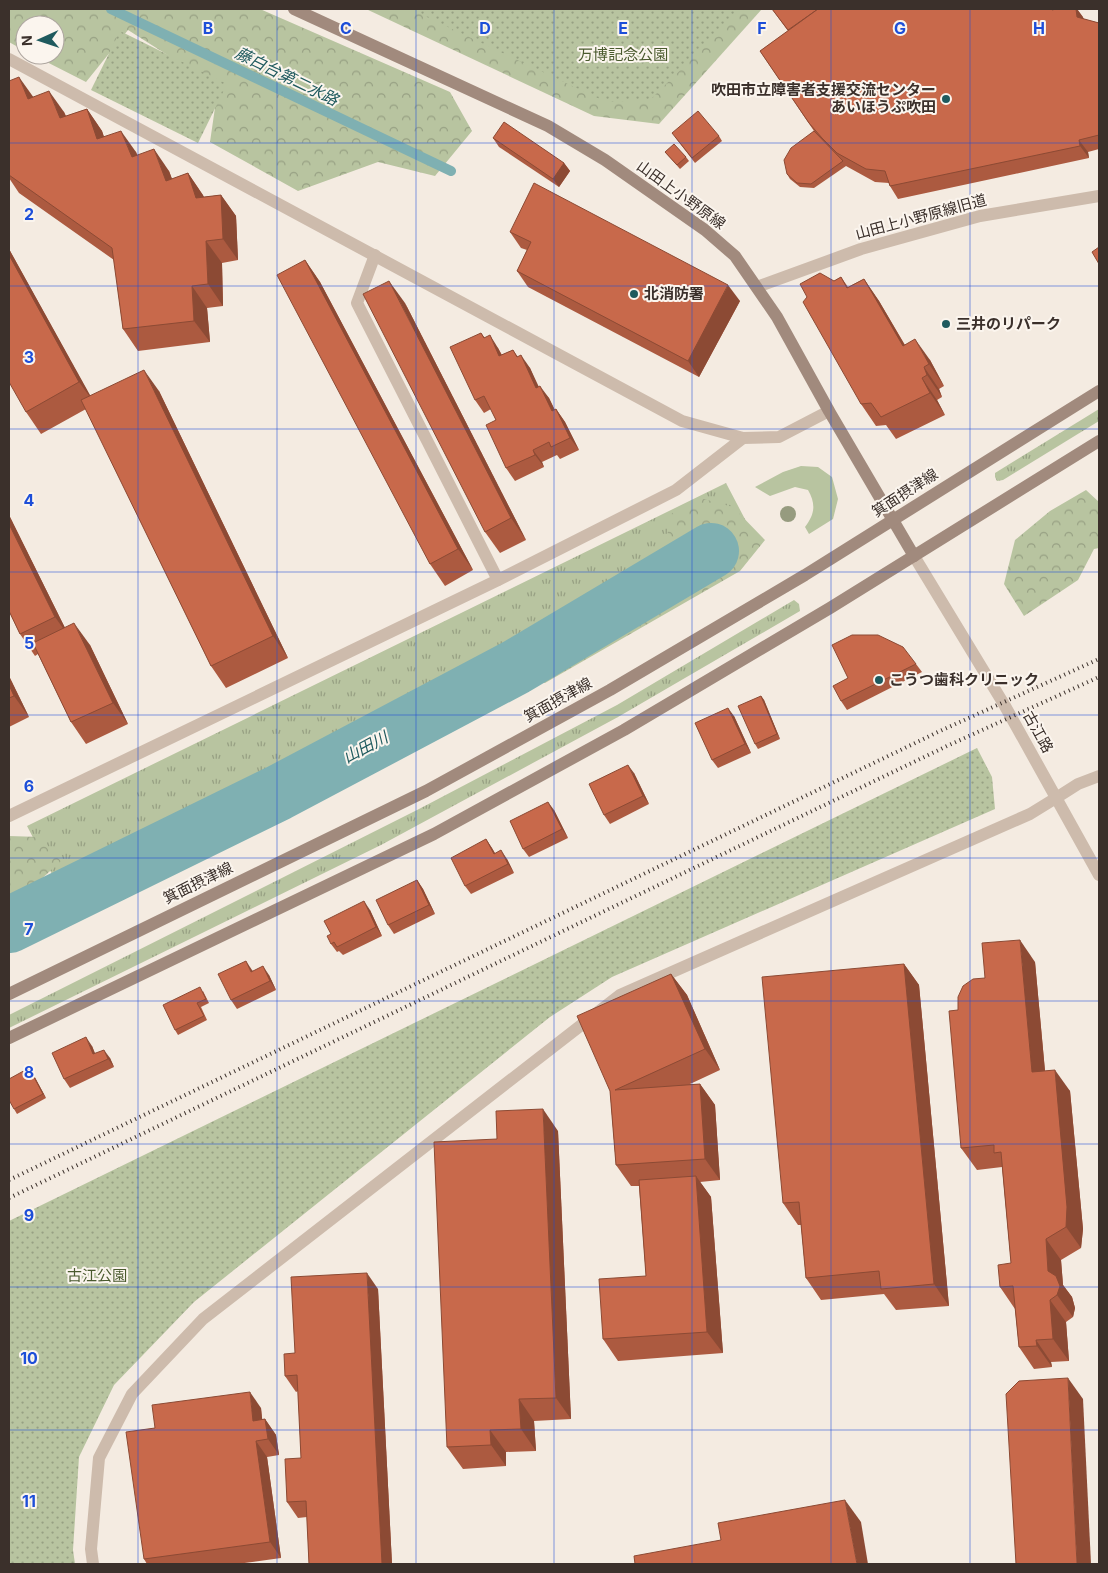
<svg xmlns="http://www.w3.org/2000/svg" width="1108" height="1573" viewBox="0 0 1108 1573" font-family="Inter,'Noto Sans JP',sans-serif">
	<defs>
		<pattern id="grass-tufts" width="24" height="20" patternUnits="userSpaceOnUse" patternTransform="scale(1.25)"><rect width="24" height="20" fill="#b8c4a0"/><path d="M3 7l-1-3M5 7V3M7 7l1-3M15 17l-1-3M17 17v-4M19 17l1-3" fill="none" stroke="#97a083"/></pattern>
		<pattern id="forest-crowns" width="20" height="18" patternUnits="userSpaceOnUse" patternTransform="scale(1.25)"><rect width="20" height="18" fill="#b8c4a0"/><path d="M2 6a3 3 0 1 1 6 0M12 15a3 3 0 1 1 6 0" fill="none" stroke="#97a083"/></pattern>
		<pattern id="park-dots" width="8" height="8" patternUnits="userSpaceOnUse" patternTransform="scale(1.25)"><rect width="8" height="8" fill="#b8c4a0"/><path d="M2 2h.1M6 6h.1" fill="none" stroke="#97a083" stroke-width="1.8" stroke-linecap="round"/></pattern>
	</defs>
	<rect width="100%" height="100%" fill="#f4ebe1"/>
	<g fill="url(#grass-tufts)">
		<path d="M1099 409V421L1003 480 997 481 995 477V473Z"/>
		<path d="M726 483 747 523 687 541 650 558 638 580 274 772 55 880 27 826Z"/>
		<path d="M794 600 799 604 800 611 618 717 381 845 9 1028V1015L419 809 617 705Z"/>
	</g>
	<g fill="url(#forest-crowns)">
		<path d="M9 9H260L450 92 472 131 435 176 378 162 298 191 210 142 218 87 128 30 86 82 33 55H55V25H25V51L9 42Z"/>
		<path d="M366 9H762L659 124 594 116Z"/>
		<path d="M1086 490 1099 502V548L1094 549 1078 580 1024 616 1004 584 1015 540 1050 511Z"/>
		<path d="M700 498 733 507 765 540 740 571 545 683 519 679 515 650 627 586 651 594 669 559 667 516Z"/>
		<path d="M9 836 40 837 61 861 24 895 9 902Z"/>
	</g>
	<g fill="url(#park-dots)">
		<path d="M410 9H742L650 100 606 102Z"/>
		<path d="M120 31 227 84 198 143 91 90Z"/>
		<path d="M977 748 992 777 995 809 612 977 550 1017 194 1302 114 1385 79 1457 73 1550 75 1564H9V1221Z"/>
	</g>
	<path fill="#b8c4a0" d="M801 466 818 467 832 477 838 499 833 519 809 534 805 527C815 514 816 504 808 490L795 487 770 496 755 487 783 472Z"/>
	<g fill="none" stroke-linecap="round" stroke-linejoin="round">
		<path stroke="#7fb0b2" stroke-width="10" d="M111 9 451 171"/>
		<path stroke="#7fb0b2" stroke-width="56" d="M9 925 278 793 516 667 711 551"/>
		<path stroke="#cdbbac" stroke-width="12" d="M1056 798 1078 784 1099 776"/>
		<g stroke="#cdbbac" stroke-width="12">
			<path d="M9 59 682 421 743 438 779 437 829 411"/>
			<path d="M375 255 357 303 498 580"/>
			<path d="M757 287 861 249 980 216 1099 196"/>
			<path d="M9 816 498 580 676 490 743 438"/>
			<path d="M93 1564 91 1549 99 1458 132 1394 203 1319 620 995 1030 814 1056 798"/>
		</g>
		<path stroke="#cdbbac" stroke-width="12" d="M914 556 1005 706 1099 875"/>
		<g stroke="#a18a7d" stroke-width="12">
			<path d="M294 9 548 126 605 160 705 230 735 256 777 317 829 411 914 556"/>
			<path d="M9 994 426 791 610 690 805 575 1099 391"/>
			<path d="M9 1038 434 834 624 730 830 608 1099 441"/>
		</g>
		<g stroke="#3b302b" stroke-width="4" stroke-dasharray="1 4" stroke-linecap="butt">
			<path d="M9 1180 940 731 1099 659"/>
			<path d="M9 1198 947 746 1099 677"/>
		</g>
	</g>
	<circle fill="#969b7f" cx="788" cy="514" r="8"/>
	<g fill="#ac5a40">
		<path d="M772 9H1077L1084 19 1099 23V149L1088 152 1089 158 898 199 890 186 889 183 875 182 846 166 814 188 800 187 790 179 787 174 814 131 760 51 788 31Z"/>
		<path d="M9 81 33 97 64 112 66 116 87 109 102 131 104 137 136 152 137 155 169 171 172 179 188 173 204 197 221 195 236 216 238 260 222 263 223 306 207 308 210 342 138 351 123 329 114 260 19 193 9 178Z"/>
		<path d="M719 136 722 141 695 163 675 137Z"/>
		<path d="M493 138 564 163 570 171 559 187 499 147Z"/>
		<path d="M665 152 686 157 689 161 680 169Z"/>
		<path d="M510 232 740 301 699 377 528 287 517 271 527 250 521 248Z"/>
		<path d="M9 249 90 396 159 391 288 658 226 688 211 666 86 409 41 434 26 412Z"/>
		<path d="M305 260 320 282 473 570 445 586 430 564Z"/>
		<path d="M841 277 848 287 864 279 879 301 905 345 930 360 944 386 939 389 942 397 937 400 945 415 896 439 886 425 876 426 861 404 834 281Z"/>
		<path d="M405 303 526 540 500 553 485 532Z"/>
		<path d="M481 333 485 338 498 348 502 355 513 350 518 357 530 368 538 387 549 398 555 410 556 409 565 422 579 450 560 459 557 455 542 462 544 467 515 481 506 468 496 420 491 409 484 413 475 400Z"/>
		<path d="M9 515 65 628 90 645 128 724 86 744 71 722 38 654 35 656 20 634 9 611Z"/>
		<path d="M916 664 922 672 847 710 841 701 848 678Z"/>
		<path d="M9 676 29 717 9 727Z"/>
		<path d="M761 696 764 700 780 739 758 749 755 744Z"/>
		<path d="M734 716 751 753 718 768 712 760Z"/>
		<path d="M634 773 649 804 610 824 604 815Z"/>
		<path d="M554 810 568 838 529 857 523 849Z"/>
		<path d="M486 839 495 853 507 859 514 873 471 894 465 886Z"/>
		<path d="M417 880 423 889 435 914 394 934 388 925Z"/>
		<path d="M370 910 382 936 343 955 339 951 337 952 331 944V934Z"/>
		<path d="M1035 962 1045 1071 1070 1091 1083 1229 1081 1248 1061 1260 1063 1285 1072 1297 1075 1308 1073 1317 1066 1322 1069 1361 1051 1362 1052 1367 1034 1369 1019 1347 1015 1309 1000 1287 1011 1263 1002 1167 977 1170 961 1148 958 1010 985 978Z"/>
		<path d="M904 964 919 985 949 1306 896 1310 884 1294 821 1300 806 1278 801 1225H798L783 1203Z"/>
		<path d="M252 970 253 972 269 975 276 990 237 1009 231 1000Z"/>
		<path d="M671 974 687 995 720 1070 690 1084H700L715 1105 720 1180 700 1182 711 1197 723 1353 618 1361 603 1339 646 1276 639 1186H631L616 1165 610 1091Z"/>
		<path d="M203 991 209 1003 201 1007 207 1020 178 1035 175 1030Z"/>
		<path d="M92 1046 95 1054 110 1058 114 1067 70 1088 64 1079Z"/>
		<path d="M32 1072 46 1098 17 1114 14 1109Z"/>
		<path d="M558 1131 571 1419 534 1421 536 1451 506 1452V1466L463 1469 447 1447 497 1139Z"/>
		<path d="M378 1289 392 1564H309L307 1517 298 1518 287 1502 301 1458 298 1391 296 1392 285 1376 295 1353Z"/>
		<path d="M261 1408 262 1420 265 1419 276 1435 279 1455 267 1457 281 1558 237 1564H147L144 1559 155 1428Z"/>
	</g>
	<g fill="#8c4a34">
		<path d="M1076 9H1077L1083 17 1086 30 1077 17Z"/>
		<path d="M19 77 34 98 28 99Z"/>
		<path d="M49 91 64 112 75 139 60 118Z"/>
		<path d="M87 109 102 131 112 161 97 139Z"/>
		<path d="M121 131 136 152 147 179 132 157Z"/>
		<path d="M1079 140 1088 152 1089 158 1080 146Z"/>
		<path d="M154 149 169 171 181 203 166 181Z"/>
		<path d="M564 163 570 171 559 187 553 179Z"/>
		<path d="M188 173 203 195 212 219 196 198Z"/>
		<path d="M221 195 236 216 238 260 223 239Z"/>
		<path d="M206 241 222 263 223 306 208 284Z"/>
		<path d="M9 249 95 404 79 382 9 255Z"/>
		<path d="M305 260 320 282 473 570 458 549Z"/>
		<path d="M864 279 879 301 918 368 903 346Z"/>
		<path d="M389 281 405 303 526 540 511 518Z"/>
		<path d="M728 285 740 301 699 377 688 361Z"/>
		<path d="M192 286 207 308 210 342 194 321Z"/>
		<path d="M490 335 498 348 508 368 499 356Z"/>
		<path d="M915 339 930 360 944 386 929 364Z"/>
		<path d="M521 355 530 368 545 400 536 388Z"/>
		<path d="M924 367 939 389 942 397 927 375Z"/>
		<path d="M144 370 159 391 288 658 273 636Z"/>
		<path d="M922 378 937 400 945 415 930 393Z"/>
		<path d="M540 386 549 398 561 424 552 411Z"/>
		<path d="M556 409 565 422 579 450 570 438Z"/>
		<path d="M533 450 542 462 544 467 535 455Z"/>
		<path d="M9 515 70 638 55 617 9 524Z"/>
		<path d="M74 623 90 645 128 724 113 703Z"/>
		<path d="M9 676 29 717 14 696 9 685Z"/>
		<path d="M761 696 764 700 780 739 777 734Z"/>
		<path d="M728 708 734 716 751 753 745 744Z"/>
		<path d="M628 765 634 773 649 804 643 796Z"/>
		<path d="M548 802 554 810 568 838 562 829Z"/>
		<path d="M486 839 492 848 500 863 494 854Z"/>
		<path d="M501 850 507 859 514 873 508 864Z"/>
		<path d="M417 880 423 889 435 914 429 905Z"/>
		<path d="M364 901 370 910 382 936 376 927Z"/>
		<path d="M1020 940 1035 962 1047 1093 1032 1072Z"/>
		<path d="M246 961 252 970 257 981 251 972Z"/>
		<path d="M904 964 919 985 949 1306 934 1284Z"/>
		<path d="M263 966 269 975 276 990 270 981Z"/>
		<path d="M671 974 687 995 720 1070 705 1049Z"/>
		<path d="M86 1037 92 1046 99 1063 93 1054Z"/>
		<path d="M104 1050 110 1058 114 1067 108 1059Z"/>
		<path d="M29 1068 32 1072 46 1098 43 1094Z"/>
		<path d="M1055 1070 1070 1091 1083 1229 1081 1248 1066 1227Z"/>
		<path d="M700 1084 715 1105 720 1180 705 1159Z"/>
		<path d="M543 1109 558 1131 571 1419 556 1398Z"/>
		<path d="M696 1176 711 1197 723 1353 707 1332Z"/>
		<path d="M1046 1239 1061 1260 1063 1285 1072 1297 1075 1308 1073 1317 1057 1295 1048 1271Z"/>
		<path d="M367 1273 378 1289 392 1564H382Z"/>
		<path d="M1050 1300 1066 1322 1069 1361 1053 1339Z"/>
		<path d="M1036 1340 1051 1362 1052 1367 1037 1346Z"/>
		<path d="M1068 1378 1083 1399 1091 1564H1077Z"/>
		<path d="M250 1392 261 1408 264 1437 253 1421Z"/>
		<path d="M519 1399 534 1421 536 1451 521 1429Z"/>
		<path d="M265 1419 276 1435 279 1455 268 1439Z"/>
		<path d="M490 1430 506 1452V1466L491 1445Z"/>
		<path d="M256 1441 267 1457 281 1558 270 1542Z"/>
		<path d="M845 1500 861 1522 868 1564H857Z"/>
	</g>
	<g fill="#c8694b" stroke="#8c4a34">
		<path d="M772 9H818L788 30Z"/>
		<path d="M818 9H1052V10L1056 9H1076L1077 17 1099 23V135L1079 140 1080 146 890 186 885 171 866 169 837 153 822 138 809 123 760 51Z"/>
		<path d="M19 77 28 99 49 91 60 118 87 109 97 139 121 131 132 157 154 149 166 181 188 173 196 198 221 195 223 239 206 241 208 284 192 286 194 321 123 329 112 248 9 175V81Z"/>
		<path d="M698 111 719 136 692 158 672 133Z"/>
		<path d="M504 122 564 163 553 179 493 138Z"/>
		<path d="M814 131 843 161 811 184 797 183 787 174 784 160 791 148Z"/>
		<path d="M674 144 686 157 677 165 665 152Z"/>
		<path d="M534 183 728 285 688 361 517 271 531 242 510 232Z"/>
		<path d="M1099 247V264L1092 252Z"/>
		<path d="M9 255 79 382 26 412 9 382Z"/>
		<path d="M305 260 458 549 430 564 277 275Z"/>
		<path d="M820 273 834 281 841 277 847 288 864 279 903 346 915 339 929 364 924 367 927 375 922 378 930 393 881 417 871 403 861 404 803 302 807 297 800 284Z"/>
		<path d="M389 281 511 518 485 532 363 294Z"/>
		<path d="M481 333 484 338 490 335 499 356 513 350 517 357 521 355 536 388 540 386 552 411 556 409 570 438 551 447 549 442 533 450 535 455 506 468 486 425 496 420 484 396 475 400 450 347Z"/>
		<path d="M144 370 273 636 211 666 81 400Z"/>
		<path d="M9 524 55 617 20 634 9 611Z"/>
		<path d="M74 623 113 703 71 722 33 643Z"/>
		<path d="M852 635H878L903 647 916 664 841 701 833 686 848 678 832 645Z"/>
		<path d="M9 685 14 696 9 698Z"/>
		<path d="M761 696 777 734 755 744 738 706Z"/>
		<path d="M728 708 745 744 712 760 695 723Z"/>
		<path d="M628 765 643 796 604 815 589 784Z"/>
		<path d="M548 802 562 829 523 849 510 821Z"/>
		<path d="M486 839 494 854 501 850 508 864 465 886 451 858Z"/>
		<path d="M417 880 429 905 388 925 376 900Z"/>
		<path d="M364 901 376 927 337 947 334 942 331 944 327 936 331 934 324 921Z"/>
		<path d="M1020 940 1032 1072 1055 1070 1067 1207 1066 1227 1046 1239 1048 1271 1056 1276 1060 1286 1057 1295 1050 1300 1053 1339 1036 1340 1037 1346 1019 1347 1013 1286 1000 1287 998 1265 1011 1263 1001 1152 994 1153V1145L961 1148 949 1011 958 1010V997L963 986 973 979 985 978 982 943Z"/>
		<path d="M246 961 251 972 263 966 270 981 231 1000 218 974Z"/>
		<path d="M904 964 934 1284 881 1289 879 1271 806 1278 799 1202 783 1203 762 977Z"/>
		<path d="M671 974 705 1049 615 1090 700 1084 705 1159 616 1165 610 1091 577 1016Z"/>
		<path d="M200 987 206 999 197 1003 204 1016 175 1030 163 1005Z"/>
		<path d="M86 1037 93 1054 104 1050 108 1059 64 1079 52 1053Z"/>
		<path d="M29 1068 43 1094 14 1109 9 1100V1079Z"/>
		<path d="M543 1109 556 1398 519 1399 521 1429 490 1430 491 1445 447 1447 434 1142 497 1139 496 1111Z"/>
		<path d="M696 1176 707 1332 603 1339 599 1279 646 1276 639 1180Z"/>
		<path d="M367 1273 382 1564H309L306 1501 287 1502 285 1459 301 1458 297 1375 285 1376 284 1354 295 1353 291 1277Z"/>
		<path d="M1068 1378 1077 1564H1016L1006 1394 1019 1381Z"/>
		<path d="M250 1392 253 1421 265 1419 268 1439 256 1441 270 1542 144 1559 126 1432 155 1428 152 1405Z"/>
		<path d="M845 1500 857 1564H635L634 1556 721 1540 718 1523Z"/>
	</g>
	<path fill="none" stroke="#1d4ed8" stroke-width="1" stroke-opacity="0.55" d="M138 9V1564M277 9V1564M416 9V1564M554 9V1564M692 9V1564M831 9V1564M970 9V1564M9 143H1099M9 286H1099M9 429H1099M9 572H1099M9 715H1099M9 858H1099M9 1001H1099M9 1144H1099M9 1287H1099M9 1430H1099"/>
	<g fill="#1f5a5e" stroke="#fbf5ee" stroke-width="2">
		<circle cx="946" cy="99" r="5"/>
		<circle cx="634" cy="294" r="5"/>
		<circle cx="946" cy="324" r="5"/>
		<circle cx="879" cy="680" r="5"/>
	</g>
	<g text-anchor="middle" stroke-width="4" stroke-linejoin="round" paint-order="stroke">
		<g font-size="15" fill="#4a5a2e" stroke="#fbf5ee">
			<text x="623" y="60">万博記念公園</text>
			<text x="97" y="1281">古江公園</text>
		</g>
		<g font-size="15" font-weight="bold" fill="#3b302b" stroke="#fbf5ee" text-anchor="start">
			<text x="936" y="95" text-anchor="end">吹田市立障害者支援交流センター<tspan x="936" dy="17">あいほうぷ吹田</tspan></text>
			<text x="644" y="299">北消防署</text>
			<text x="956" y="329">三井のリパーク</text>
			<text x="889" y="685">こうつ歯科クリニック</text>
		</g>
		<g font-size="15" fill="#3b302b" stroke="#fbf5ee">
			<text transform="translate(681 195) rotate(36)" y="5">山田上小野原線</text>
			<text transform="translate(921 217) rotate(-15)" y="5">山田上小野原線旧道</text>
			<text transform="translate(905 493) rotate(-33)" y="5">箕面摂津線</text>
			<text transform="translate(558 700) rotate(-29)" y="5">箕面摂津線</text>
			<text transform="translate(1038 732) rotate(61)" y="5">古江路</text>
			<text transform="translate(198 883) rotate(-26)" y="5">箕面摂津線</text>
		</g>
		<g font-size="16" font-style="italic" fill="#1f5a5e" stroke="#fbf5ee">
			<text transform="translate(287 76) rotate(26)" y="6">藤白台第二水路</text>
			<text transform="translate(365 747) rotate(-28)" y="6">山田川</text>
		</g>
	</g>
	<g font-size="16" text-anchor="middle" font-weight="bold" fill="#1d4ed8" stroke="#fbf5ee" stroke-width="4" stroke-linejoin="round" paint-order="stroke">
		<text x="208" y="34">B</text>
		<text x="346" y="34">C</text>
		<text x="485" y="34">D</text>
		<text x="623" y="34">E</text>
		<text x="762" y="34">F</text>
		<text x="900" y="34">G</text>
		<text x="1039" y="34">H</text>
		<text x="29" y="220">2</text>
		<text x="29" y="363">3</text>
		<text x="29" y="506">4</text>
		<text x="29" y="649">5</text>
		<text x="29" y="792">6</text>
		<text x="29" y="935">7</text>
		<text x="29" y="1078">8</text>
		<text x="29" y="1221">9</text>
		<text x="29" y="1364">10</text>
		<text x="29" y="1507">11</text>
	</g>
	<rect width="1108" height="1573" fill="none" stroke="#3b302b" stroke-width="20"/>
	<g transform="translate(40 40) rotate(267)"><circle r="24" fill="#fbf5ee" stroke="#aea6a0"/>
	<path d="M0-4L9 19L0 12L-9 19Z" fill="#1f5a5e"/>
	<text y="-8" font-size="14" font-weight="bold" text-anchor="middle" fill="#3b302b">N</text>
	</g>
</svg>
